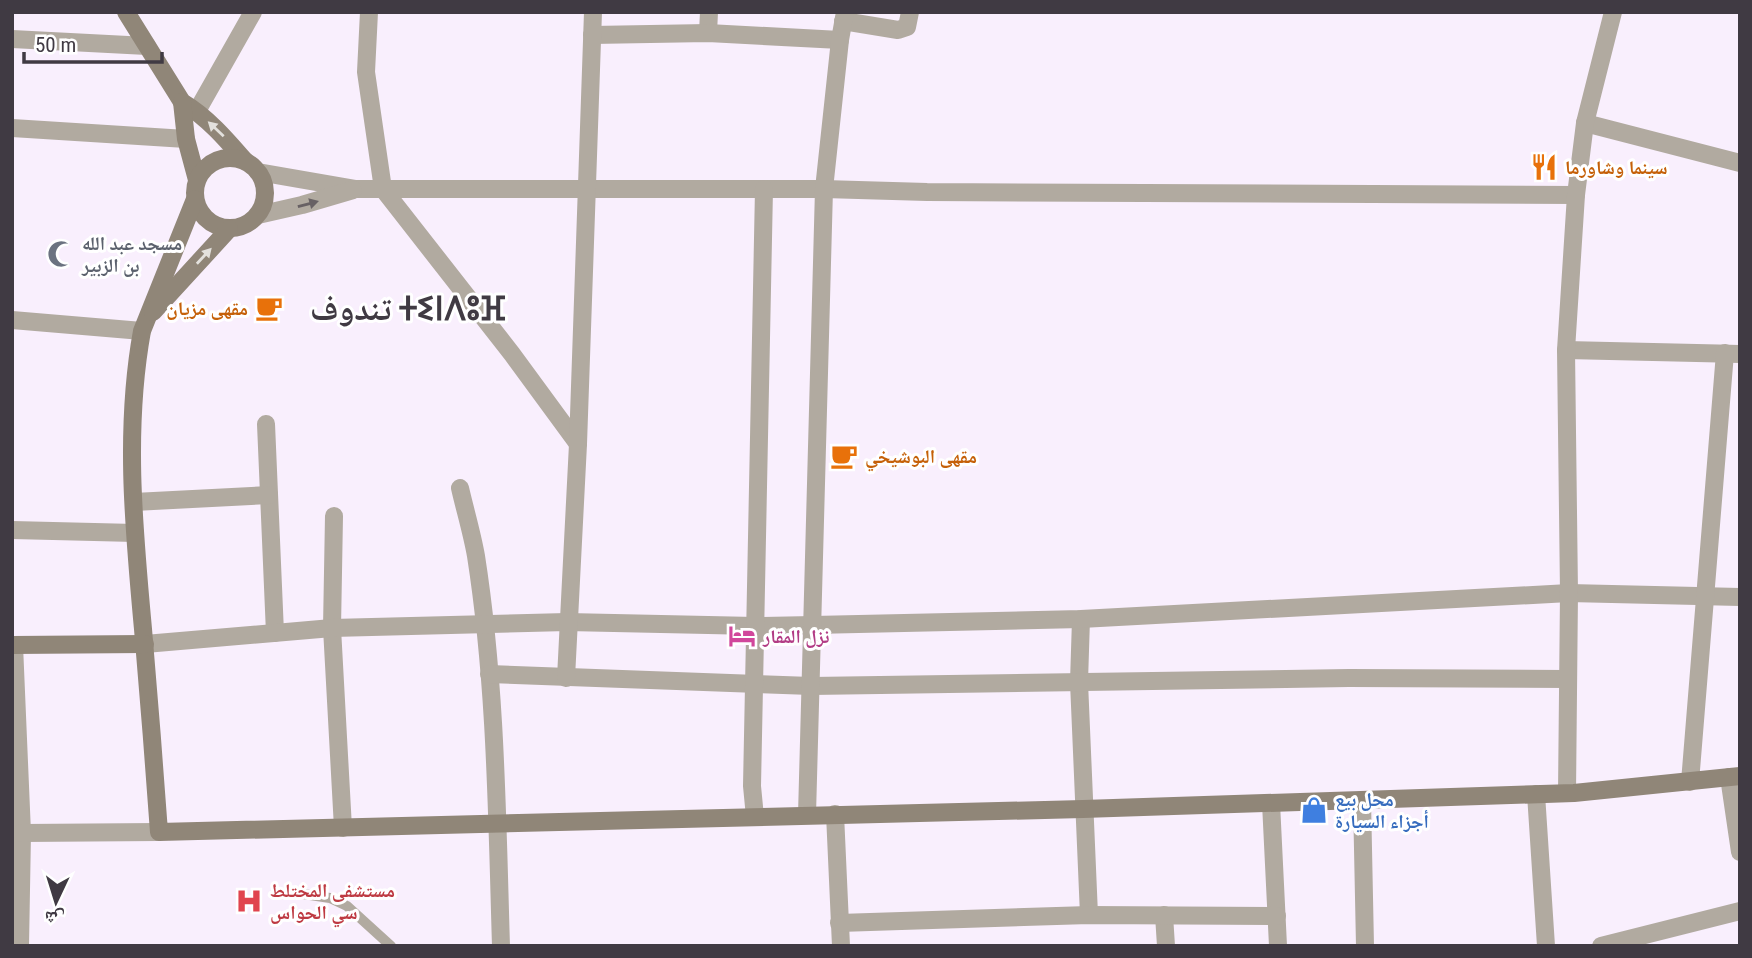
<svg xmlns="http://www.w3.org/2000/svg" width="1752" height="958" viewBox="0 0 1752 958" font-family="'Roboto Condensed','Noto Naskh Arabic','Noto Sans Tifinagh',sans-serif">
	<rect width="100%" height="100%" fill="#f9effd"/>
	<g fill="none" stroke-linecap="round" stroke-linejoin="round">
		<path stroke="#b1aaa0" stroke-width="10" d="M290 892 330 898 347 906 391 946"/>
		<g stroke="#b1aaa0" stroke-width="18">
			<path d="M369 12 366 72 383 189 512 354 578 444"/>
			<path d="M843 21 898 30 907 27 910 12"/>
			<path d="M708 33 709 12"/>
			<path d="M592 35 708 33 840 40"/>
			<path d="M12 39 147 46"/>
			<path d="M197 111 253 12"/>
			<path d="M1585 123 1740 163"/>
			<path d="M12 128 186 139"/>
			<path d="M258 172 356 189H824L927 192 1576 195"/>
			<path d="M258 215 302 205 353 190"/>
			<path d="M12 320 142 331"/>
			<path d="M1566 350 1740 354"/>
			<path d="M266 424 275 633"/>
			<path d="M460 488C465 510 472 533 476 556 496 684 497 816 501 946"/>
			<path d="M134 502 269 495"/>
			<path d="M334 516 332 628 343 828"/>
			<path d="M12 530 135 533"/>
			<path d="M1081 619 1079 682 1089 915"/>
			<path d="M145 644 332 628 567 622 755 626 813 625 1081 619 1569 593 1740 597"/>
			<path d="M14 645 22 833 20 946"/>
			<path d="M489 674 811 686 1349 678 1567 679"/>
			<path d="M566 678 578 444 593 12"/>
			<path d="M1729 777 1740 852"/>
			<path d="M1690 782 1725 353"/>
			<path d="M1567 793 1569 593 1566 350 1576 195 1585 123 1613 12"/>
			<path d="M1536 794 1546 946"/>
			<path d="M1362 800 1365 946"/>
			<path d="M1271 803 1278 946"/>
			<path d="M835 814 841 946"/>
			<path d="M807 815 824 189 840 40 845 12"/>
			<path d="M755 817 752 786 764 189"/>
			<path d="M22 833 159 832"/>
			<path d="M1164 915 1166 946"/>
			<path d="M839 923 1089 915 1277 916"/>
			<path d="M1601 946 1740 911"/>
		</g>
		<g stroke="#908678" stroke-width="18">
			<path d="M126 12 182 102C207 117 226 139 245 161"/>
			<path d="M182 102 186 139 197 180"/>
			<circle cx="230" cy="193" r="35"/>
			<path d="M195 199 142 331C124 430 134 530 143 629 149 697 154 764 159 832L1083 809 1574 793 1740 776"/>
			<path d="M153 312 229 229"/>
			<path d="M12 645 145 644"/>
		</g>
	</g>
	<defs><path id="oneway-solid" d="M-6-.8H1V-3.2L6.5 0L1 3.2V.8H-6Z" transform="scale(1.75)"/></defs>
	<g fill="#e3e1dd">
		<use href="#oneway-solid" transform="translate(216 129) rotate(-137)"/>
		<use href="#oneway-solid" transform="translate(204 256) rotate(-47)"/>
	</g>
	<use fill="#686164" href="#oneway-solid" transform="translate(308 204) rotate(-15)"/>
	<defs>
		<symbol id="restaurant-bare" viewBox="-9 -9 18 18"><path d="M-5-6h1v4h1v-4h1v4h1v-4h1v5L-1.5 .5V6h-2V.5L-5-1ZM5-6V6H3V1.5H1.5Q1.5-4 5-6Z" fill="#e8710a" stroke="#fff" stroke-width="2.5" paint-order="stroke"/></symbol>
		<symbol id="mosque-bare" viewBox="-9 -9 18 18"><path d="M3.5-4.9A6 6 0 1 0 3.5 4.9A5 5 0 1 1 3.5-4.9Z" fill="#6b7280" stroke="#fff" stroke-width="2.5" paint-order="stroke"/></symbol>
		<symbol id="cafe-bare" viewBox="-9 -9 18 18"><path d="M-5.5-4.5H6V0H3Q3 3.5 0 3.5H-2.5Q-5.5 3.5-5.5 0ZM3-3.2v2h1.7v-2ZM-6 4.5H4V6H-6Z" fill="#e8710a" stroke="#fff" stroke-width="2.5" paint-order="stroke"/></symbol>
		<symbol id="hotel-bare" viewBox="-9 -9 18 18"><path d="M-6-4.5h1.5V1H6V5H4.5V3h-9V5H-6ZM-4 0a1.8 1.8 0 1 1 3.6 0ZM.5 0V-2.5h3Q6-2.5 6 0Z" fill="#d1479c" stroke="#fff" stroke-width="2.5" paint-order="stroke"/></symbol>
		<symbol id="shop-bare" viewBox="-9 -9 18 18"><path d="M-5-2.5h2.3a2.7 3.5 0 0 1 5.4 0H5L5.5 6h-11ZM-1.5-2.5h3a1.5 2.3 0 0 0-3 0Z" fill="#3f7fe0" stroke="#fff" stroke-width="2.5" paint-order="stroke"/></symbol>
		<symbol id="hospital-bare" viewBox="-9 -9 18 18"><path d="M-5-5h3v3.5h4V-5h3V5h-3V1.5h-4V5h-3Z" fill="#e0444e" stroke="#fff" stroke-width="2.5" paint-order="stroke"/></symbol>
	</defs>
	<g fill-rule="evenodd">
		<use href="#restaurant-bare" x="1525" y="148" width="38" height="38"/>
		<use href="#mosque-bare" x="42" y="235" width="38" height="38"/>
		<use href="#cafe-bare" x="250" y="289" width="38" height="38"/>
		<use href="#cafe-bare" x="825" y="437" width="38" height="38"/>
		<use href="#hotel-bare" x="723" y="617" width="38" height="38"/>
		<use href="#shop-bare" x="1295" y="791" width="38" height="38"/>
		<use href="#hospital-bare" x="230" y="882" width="38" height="38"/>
	</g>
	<g text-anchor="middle" stroke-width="6" stroke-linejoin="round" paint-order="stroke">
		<g font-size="19" font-weight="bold" fill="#c56008" stroke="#fff" text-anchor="start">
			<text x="1565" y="174">سينما وشاورما</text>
			<text x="248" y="315" text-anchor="end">مقهى مزيان</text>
			<text x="865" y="463">مقهى البوشيخي</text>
		</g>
		<g font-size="19" font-weight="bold" fill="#5b616d" stroke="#fff" text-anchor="start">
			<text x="82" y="250">مسجد عبد الله<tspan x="82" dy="22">بن الزبير</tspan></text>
		</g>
		<g font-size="19" font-weight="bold" fill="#b23c85" stroke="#fff" text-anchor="start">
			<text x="763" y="643">نزل المقار</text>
		</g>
		<g font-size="19" font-weight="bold" fill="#366cbe" stroke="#fff" text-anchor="start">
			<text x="1335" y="806">محل بيع<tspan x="1335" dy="22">أجزاء السيارة</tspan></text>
		</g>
		<g font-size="19" font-weight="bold" fill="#be3a42" stroke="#fff" text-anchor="start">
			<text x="270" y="897">مستشفى المختلط<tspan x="270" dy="22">سي الحواس</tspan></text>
		</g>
		<g font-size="33" font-weight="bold" fill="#403a43" stroke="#fff">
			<text x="408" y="320">تندوف ⵜⵉⵏⴷⵓⴼ</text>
		</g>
	</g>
	<rect width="1752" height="958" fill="none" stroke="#403a43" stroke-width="28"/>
	<g transform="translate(56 902) rotate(184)" stroke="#ffffff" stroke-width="5" paint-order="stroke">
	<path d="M0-5L12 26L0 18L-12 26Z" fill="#403a43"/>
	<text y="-10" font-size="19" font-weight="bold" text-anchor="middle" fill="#403a43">ش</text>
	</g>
	<path d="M24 52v10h138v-10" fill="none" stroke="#403a43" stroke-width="3.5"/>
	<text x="35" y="52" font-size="21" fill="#403a43" stroke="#ffffff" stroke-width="5" paint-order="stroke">50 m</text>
</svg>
